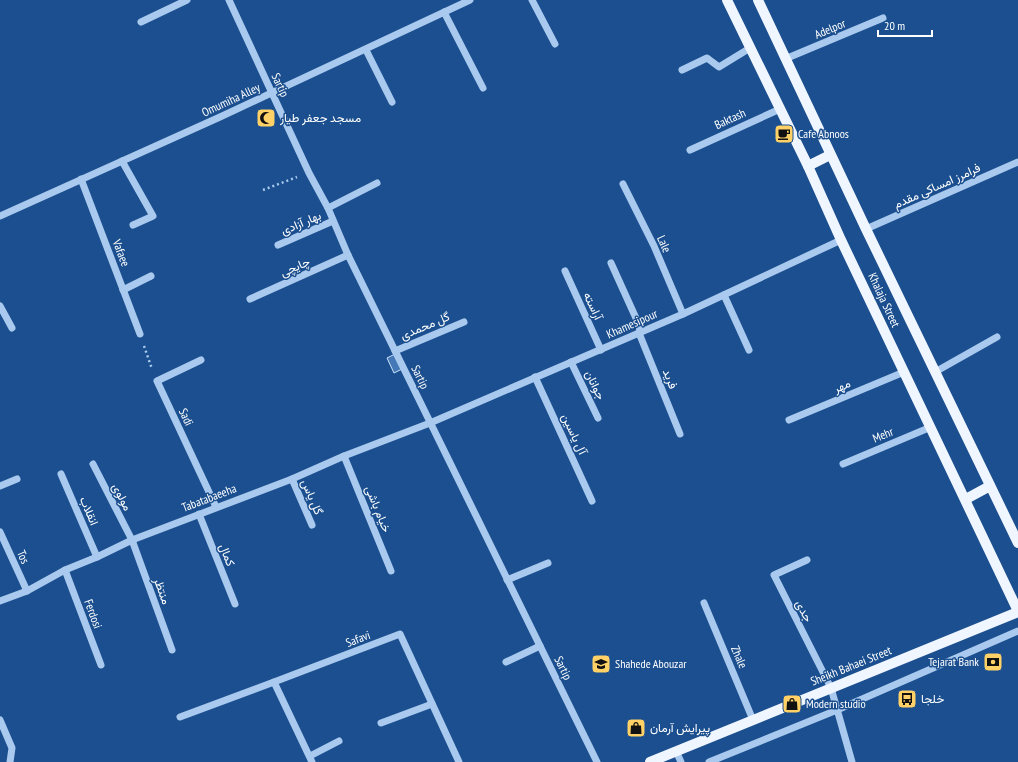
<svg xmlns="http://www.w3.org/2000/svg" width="1018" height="762" viewBox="0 0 1018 762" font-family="'PT Sans Narrow',Vazirmatn,sans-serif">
	<rect width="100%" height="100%" fill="#1b4f8f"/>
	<path fill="#4478b7" stroke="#cfe3fa" d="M395 354 402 369 394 373 387 358Z"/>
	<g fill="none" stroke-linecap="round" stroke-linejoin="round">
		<g stroke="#a9c9ee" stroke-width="2.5" stroke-dasharray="2 3" stroke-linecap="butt">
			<path d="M263 190 297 177"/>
			<path d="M144 346 152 369"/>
		</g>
		<g stroke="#a9c9ee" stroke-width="7">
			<path d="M229 0 309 173 328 208 348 255 597 762"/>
			<path d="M532 0 555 44"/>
			<path d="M444 12 483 88"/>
			<path d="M141 22 187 0"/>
			<path d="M366 50 392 102"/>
			<path d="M785 59 883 18"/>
			<path d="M682 70 707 58 719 67 750 48"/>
			<path d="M690 150 780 109"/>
			<path d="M122 161 153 216 133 225"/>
			<path d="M81 179 140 334"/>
			<path d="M623 184 654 246 683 314"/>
			<path d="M328 208 377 183"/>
			<path d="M0 216 220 117 470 0"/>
			<path d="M866 229 1018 162"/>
			<path d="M278 245 333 221"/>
			<path d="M611 263 640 327 639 333 680 434"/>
			<path d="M565 271 601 350"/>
			<path d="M123 290 151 276"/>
			<path d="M724 295 749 350"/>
			<path d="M250 299 348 255"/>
			<path d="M0 306 12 328"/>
			<path d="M395 351 464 322"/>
			<path d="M201 360 157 381 216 507"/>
			<path d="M571 362 598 418"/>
			<path d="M935 372 997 337"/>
			<path d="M535 377 592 501"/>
			<path d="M789 420 904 372"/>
			<path d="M344 456 391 571"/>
			<path d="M93 464 132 540 172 650"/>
			<path d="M843 464 931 427"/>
			<path d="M61 474 97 557"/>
			<path d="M292 479 312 525"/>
			<path d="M0 486 17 479"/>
			<path d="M199 514 235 604"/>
			<path d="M0 532 27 591"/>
			<path d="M807 560 774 575 831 688 852 762"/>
			<path d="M65 570 101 665"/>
			<path d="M507 580 548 563"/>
			<path d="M0 601 27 591 65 570 97 557 132 540 292 479 344 456 430 423 683 314 841 240"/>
			<path d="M704 603 753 720"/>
			<path d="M506 662 540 646"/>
			<path d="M180 717 274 682"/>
			<path d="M0 720 12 748 10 762"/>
			<path d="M381 723 432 704"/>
			<path d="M676 751 681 762"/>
			<path d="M310 756 339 741"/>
			<path d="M312 762 274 682 400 634 459 762"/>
			<path d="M709 762 837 710 1018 631"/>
		</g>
		<g stroke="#f0f6ff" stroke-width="10">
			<path d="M727 0 808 166 841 240 1018 611"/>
			<path d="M758 0 866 229 1018 543"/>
			<path d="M808 166 830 155"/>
			<path d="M966 499 990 486"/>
			<path d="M650 762 1018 612"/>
		</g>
	</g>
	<defs>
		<symbol id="mosque-square" viewBox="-11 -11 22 22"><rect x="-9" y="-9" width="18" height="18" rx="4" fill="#ffd166" stroke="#1b4f8f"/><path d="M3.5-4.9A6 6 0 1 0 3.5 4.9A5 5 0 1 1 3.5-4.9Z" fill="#111"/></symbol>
		<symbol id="cafe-square" viewBox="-11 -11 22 22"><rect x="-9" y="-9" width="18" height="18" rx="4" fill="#ffd166" stroke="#1b4f8f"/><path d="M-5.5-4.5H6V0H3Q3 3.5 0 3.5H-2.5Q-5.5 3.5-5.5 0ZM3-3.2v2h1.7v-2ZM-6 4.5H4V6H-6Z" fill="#111"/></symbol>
		<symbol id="bank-square" viewBox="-11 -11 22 22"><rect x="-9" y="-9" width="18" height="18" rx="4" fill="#ffd166" stroke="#1b4f8f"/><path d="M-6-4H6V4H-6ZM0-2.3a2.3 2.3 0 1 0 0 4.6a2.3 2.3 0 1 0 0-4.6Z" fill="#111"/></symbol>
		<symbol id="school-square" viewBox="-11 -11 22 22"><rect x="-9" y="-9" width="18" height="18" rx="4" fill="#ffd166" stroke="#1b4f8f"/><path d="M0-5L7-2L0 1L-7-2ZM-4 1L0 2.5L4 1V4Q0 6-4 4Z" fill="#111"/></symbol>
		<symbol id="bus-square" viewBox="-11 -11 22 22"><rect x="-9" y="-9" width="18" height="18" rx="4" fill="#ffd166" stroke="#1b4f8f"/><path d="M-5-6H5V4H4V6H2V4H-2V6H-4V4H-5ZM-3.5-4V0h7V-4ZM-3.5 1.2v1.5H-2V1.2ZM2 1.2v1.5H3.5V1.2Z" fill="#111"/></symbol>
		<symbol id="shop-square" viewBox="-11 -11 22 22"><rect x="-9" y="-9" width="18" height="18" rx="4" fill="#ffd166" stroke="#1b4f8f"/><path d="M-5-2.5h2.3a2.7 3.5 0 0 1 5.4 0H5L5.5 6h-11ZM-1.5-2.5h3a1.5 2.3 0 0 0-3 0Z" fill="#111"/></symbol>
	</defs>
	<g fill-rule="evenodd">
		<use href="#mosque-square" x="255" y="107" width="22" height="22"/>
		<use href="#cafe-square" x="773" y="123" width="22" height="22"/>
		<use href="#bank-square" x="982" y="651" width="22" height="22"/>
		<use href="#school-square" x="590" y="653" width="22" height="22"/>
		<use href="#bus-square" x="896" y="688" width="22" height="22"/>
		<use href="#shop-square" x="781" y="693" width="22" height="22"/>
		<use href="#shop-square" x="625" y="717" width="22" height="22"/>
	</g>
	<g text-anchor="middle" stroke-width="3" stroke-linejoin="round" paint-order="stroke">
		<g font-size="12" fill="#fff" stroke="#1b4f8f">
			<text transform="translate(830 29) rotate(-23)" y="4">Adelpor</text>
			<text transform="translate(280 85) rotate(65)" y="4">Sartip</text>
			<text transform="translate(231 100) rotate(-25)" y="4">Omumiha Alley</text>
			<text transform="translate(730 119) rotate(-25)" y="4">Baktash</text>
			<text transform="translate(937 186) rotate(-24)" y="4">فرامرز امساکی مقدم</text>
			<text transform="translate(301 223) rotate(-23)" y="4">بهار آزادی</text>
			<text transform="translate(664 244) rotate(66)" y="4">Lale</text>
			<text transform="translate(121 253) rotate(69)" y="4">Vafaee</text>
			<text transform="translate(295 267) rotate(-24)" y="4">چایچی</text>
			<text transform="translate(884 300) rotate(65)" y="4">Khalaja Street</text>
			<text transform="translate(593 306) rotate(65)" y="4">آراسته</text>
			<text transform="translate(632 324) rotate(-24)" y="4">Khamesipour</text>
			<text transform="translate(425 326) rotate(-23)" y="4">گل محمدی</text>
			<text transform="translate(420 377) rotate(64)" y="4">Sartip</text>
			<text transform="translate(670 379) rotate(68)" y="4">فرید</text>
			<text transform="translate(595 385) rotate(64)" y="4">جوانان</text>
			<text transform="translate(842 386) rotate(-23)" y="4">مهر</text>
			<text transform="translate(186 417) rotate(65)" y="4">Sadi</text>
			<text transform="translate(574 434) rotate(65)" y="4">آل یاسین</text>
			<text transform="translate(883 435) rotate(-22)" y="4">Mehr</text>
			<text transform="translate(122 497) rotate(63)" y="4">مولوی</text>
			<text transform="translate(312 497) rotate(67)" y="4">گل یاس</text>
			<text transform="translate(209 498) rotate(-21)" y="4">Tabatabaeeha</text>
			<text transform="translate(378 509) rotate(68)" y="4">خیام باشی</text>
			<text transform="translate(89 511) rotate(67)" y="4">انقلاب</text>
			<text transform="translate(227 555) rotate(68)" y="4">کمال</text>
			<text transform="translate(23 557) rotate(66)" y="4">Tos</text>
			<text transform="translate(162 591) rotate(70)" y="4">منتظر</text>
			<text transform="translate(804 611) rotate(63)" y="4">جدی</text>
			<text transform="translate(93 614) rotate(70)" y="4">Ferdosi</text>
			<text transform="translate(358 639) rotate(-21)" y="4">Safavi</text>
			<text transform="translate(739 657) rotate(67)" y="4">Zhale</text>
			<text transform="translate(851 666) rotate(-22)" y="4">Sheikh Bahaei Street</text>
			<text transform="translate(563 668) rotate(64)" y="4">Sartip</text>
		</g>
		<g font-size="12" fill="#fff" stroke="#1b4f8f" text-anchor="start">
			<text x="280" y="122">مسجد جعفر طیار</text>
			<text x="798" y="138">Cafe Abnoos</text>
			<text x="979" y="666" text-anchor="end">Tejarat Bank</text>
			<text x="615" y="668">Shahede Abouzar</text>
			<text x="921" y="703">خلجا</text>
			<text x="806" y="708">Modern studio</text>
			<text x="650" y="732">پیرایش آرمان</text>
		</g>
	</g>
	<path d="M878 30v6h54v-6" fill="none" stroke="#ffffff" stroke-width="2"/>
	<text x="884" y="30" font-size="12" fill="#ffffff" stroke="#1b4f8f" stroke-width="3" paint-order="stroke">20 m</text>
</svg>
